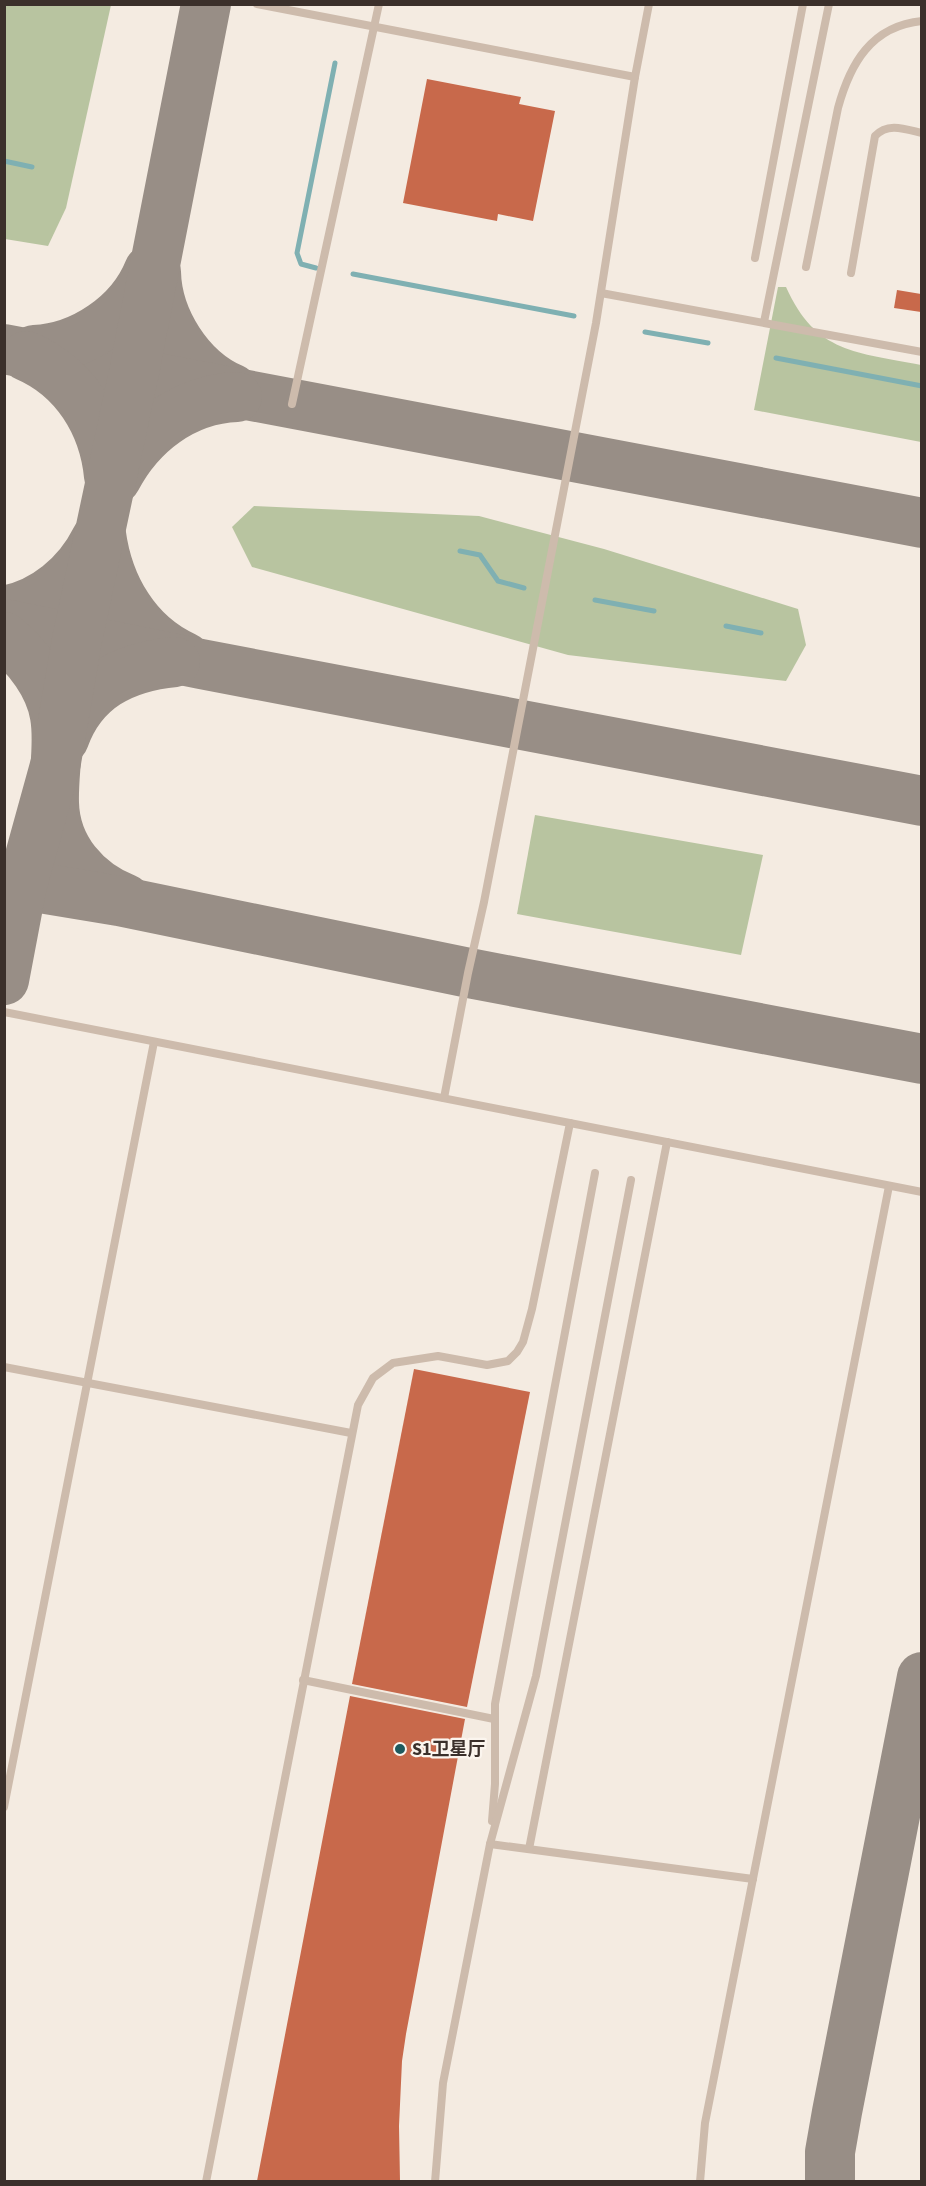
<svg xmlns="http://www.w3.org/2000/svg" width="926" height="2186" viewBox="0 0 926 2186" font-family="'Source Sans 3','Noto Sans SC',sans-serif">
	<rect width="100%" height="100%" fill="#f4ebe1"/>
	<g fill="#b8c4a0">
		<path d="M4 5H111L66 208 48 246 5 239Z"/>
		<path d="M778 287H786C816 354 857 352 921 365V442L754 410Z"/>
		<path d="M254 506 479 516 604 549 798 609 806 645 786 681 568 655 252 567 232 527Z"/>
		<path d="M535 815 763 855 741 955 517 914Z"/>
	</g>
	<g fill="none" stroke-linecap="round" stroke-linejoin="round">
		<g stroke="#7fb0b2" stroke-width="5">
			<path d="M4 161 32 167"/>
			<path d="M316 268 301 264 297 253 335 63"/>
			<path d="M353 274 574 316"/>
			<path d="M645 332 708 343"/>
			<path d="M776 358 922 386"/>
			<path d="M460 551 480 555 498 581 524 588"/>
			<path d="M595 600 654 611"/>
			<path d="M726 626 761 633"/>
		</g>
		<g stroke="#988e86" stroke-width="50">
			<path d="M156 272C157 319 189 370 233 389"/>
			<path d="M4 349 922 523"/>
			<path d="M34 350C82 348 131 315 149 270"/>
			<path d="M26 356C75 377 104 424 109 476"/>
			<path d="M116 479C140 433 184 399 237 397"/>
			<path d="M101 534C108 586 136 635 185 657"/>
			<path d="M4 611C44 604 78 575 96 539"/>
			<path d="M4 624 201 664 922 801"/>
			<path d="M4 637C28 657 50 685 55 716 60 745 53 774 54 803 55 848 86 883 126 899"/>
			<path d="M64 739C82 688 123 667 175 662"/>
			<path d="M4 882 119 901 474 974 922 1059"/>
			<path d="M4 980 22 885 56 762 77 640 134 372 206 4"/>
			<path d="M830 2182V2152L837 2112 922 1677"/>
		</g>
	</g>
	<g fill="#c8694b">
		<path d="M427 79 521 97 519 104 555 111 533 221 498 214 497 221 403 203Z"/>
		<path d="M897 290 921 294V312L894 308Z"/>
		<path d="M414 1369 530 1392 467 1707 352 1684Z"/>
		<path d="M350 1696 465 1719 406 2034 402 2061 399 2126 400 2181H257Z"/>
	</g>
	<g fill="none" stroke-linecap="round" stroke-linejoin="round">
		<g stroke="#cdbbac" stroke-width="8">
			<path d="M257 4 635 77"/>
			<path d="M755 258 803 4"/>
			<path d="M806 267 838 108C850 64 871 26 922 21"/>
			<path d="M851 273 875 136C888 122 905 129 922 133"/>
			<path d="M601 293 922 352"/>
			<path d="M764 322 829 4"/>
			<path d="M292 404 379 4"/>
			<path d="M4 1012 922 1192"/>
			<path d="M444 1098 468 973 484 902 596 323 635 77 649 4"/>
			<path d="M4 1367 351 1433"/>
			<path d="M303 1680 494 1719"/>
			<path d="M4 1807 154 1042"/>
			<path d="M492 1821 495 1784V1704L595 1173"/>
			<path d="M490 1844 753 1879"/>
			<path d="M529 1849 667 1142"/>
			<path d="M206 2182 358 1405 373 1378 393 1363 438 1356 487 1365 508 1361 517 1352 523 1342 532 1309 570 1123"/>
			<path d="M435 2182 443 2083 490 1844 536 1676 631 1180"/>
			<path d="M700 2182 705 2123 889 1186"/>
		</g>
	</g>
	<circle fill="#1f5a5e" stroke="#fbf5ee" stroke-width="2" cx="400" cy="1749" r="6"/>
	<g text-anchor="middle" stroke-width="4.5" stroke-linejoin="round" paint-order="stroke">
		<g font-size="18" font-weight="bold" fill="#3b302b" stroke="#fbf5ee" text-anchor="start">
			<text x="412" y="1755">S1卫星厅</text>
		</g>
	</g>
	<rect width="926" height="2186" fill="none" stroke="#3b302b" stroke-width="12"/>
</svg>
